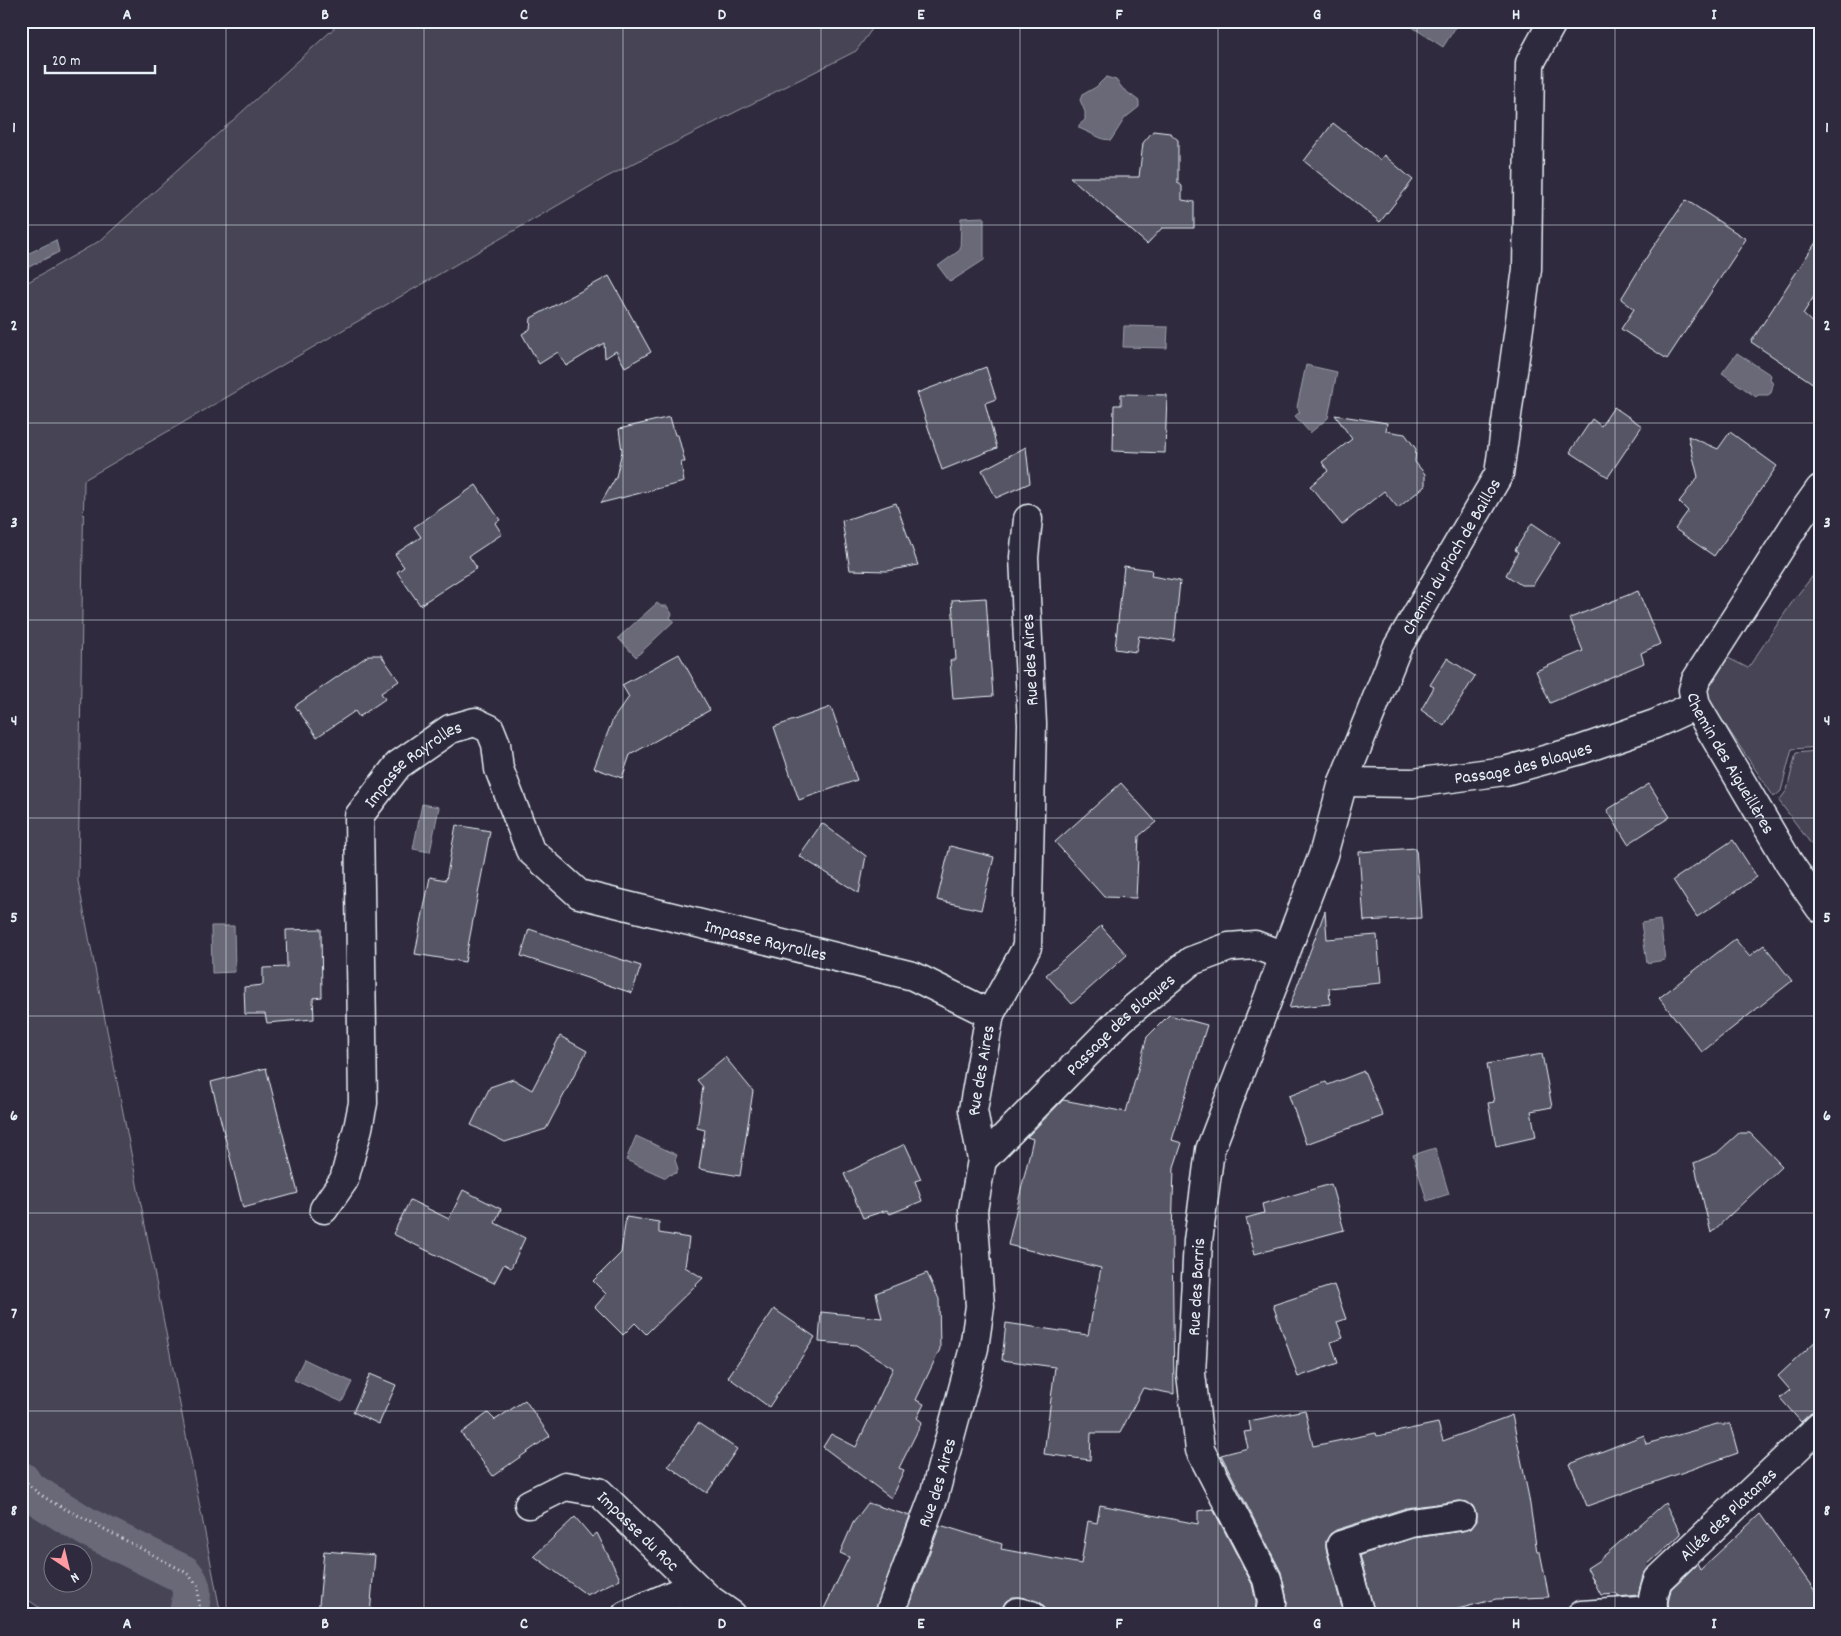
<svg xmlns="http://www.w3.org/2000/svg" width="1841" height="1636" viewBox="0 0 1841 1636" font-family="Dekko,sans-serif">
	<rect width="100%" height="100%" fill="#2f2a3d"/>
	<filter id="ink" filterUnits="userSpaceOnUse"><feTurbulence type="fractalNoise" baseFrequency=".02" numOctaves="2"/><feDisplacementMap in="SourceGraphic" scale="10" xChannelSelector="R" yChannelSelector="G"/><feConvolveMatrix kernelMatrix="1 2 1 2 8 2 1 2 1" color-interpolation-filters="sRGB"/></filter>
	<g filter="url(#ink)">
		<g fill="#464455" stroke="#979aa6" fill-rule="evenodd">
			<path d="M342 21H878L856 51 605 178 84 480 78 881 221 1615H50L21 1595V286L101 240ZM52 1554H82V1584H52Z"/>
			<path d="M1820 567V747L1792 749 1781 791 1774 797 1705 695 1728 658 1748 668 1795 598Z"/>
			<path d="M1817 751 1820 752V856L1779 801 1787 790 1796 753Z"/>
		</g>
		<g fill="#696978" stroke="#9c9fab">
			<path d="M1403 21H1451L1457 25 1443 47Z"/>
			<path d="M1106 77 1116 80 1123 89 1139 101V107L1125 118 1111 140 1103 139 1079 128V125L1085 120V112L1080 100 1082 95 1096 87Z"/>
			<path d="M984 217V260L950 282 938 266 960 250 961 218Z"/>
			<path d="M56 240 59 252 21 271V257Z"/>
			<path d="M1124 326 1168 327 1167 348 1123 347Z"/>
			<path d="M1737 353 1771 375 1770 379 1773 384 1771 393 1768 395H1758L1756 397 1722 373Z"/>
			<path d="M1306 365 1337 372 1328 418 1310 433 1295 416 1300 412 1297 407Z"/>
			<path d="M657 603 661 606H667L672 614 670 618 674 621 636 657 618 638Z"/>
			<path d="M422 804 439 807 430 852 413 849Z"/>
			<path d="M1660 920 1665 960 1647 963 1641 923Z"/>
			<path d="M211 926H234L235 972 212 973Z"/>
			<path d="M636 1136 677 1155 675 1160 678 1169 676 1173 669 1175 666 1178 626 1160Z"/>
			<path d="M1435 1148 1449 1194 1427 1201 1413 1155Z"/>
			<path d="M304 1359 352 1382 342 1402 294 1380Z"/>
		</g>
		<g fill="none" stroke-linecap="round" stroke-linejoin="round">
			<path stroke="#696978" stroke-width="39" d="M21 1481 25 1488 34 1494 87 1527 183 1574C196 1588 191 1599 188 1615"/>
		</g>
		<g fill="#575565" stroke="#e8f1f8">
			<path d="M1333 123 1380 160 1384 155 1413 180 1380 222 1304 161Z"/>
			<path d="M1153 131 1170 133 1178 140V183L1182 186V200L1194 202V228H1162L1147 244 1070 177H1139L1143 143Z"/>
			<path d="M1686 200 1746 239 1667 359 1621 329 1634 309 1621 299 1651 250Z"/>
			<path d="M1820 236V287L1803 314 1820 330V388L1751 342Z"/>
			<path d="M609 276 651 352 625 367 616 351 605 358 604 343 566 366 558 352 539 364 522 334 530 329 531 318Z"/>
			<path d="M986 367 996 399 985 403 997 448 942 470 917 393Z"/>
			<path d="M1121 394 1167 395 1165 453 1113 451 1114 405H1121Z"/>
			<path d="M1614 407 1642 426 1608 477 1570 452 1592 419 1601 426Z"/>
			<path d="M1335 415 1387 423 1386 431 1405 434 1416 449 1415 462 1425 474V486L1398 508 1384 491 1342 525 1310 486 1328 471 1322 462 1352 439Z"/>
			<path d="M670 417 675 435H678L685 462H681L684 482 601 503 616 477 622 451 619 429Z"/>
			<path d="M1730 432 1777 466 1714 556 1675 529 1688 511 1679 502 1698 477 1688 436 1718 449Z"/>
			<path d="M1026 447 1030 483 996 498 982 470Z"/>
			<path d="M476 485 500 520 495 523 502 534 469 556 477 568 420 605 397 572 404 567 395 554 421 537 414 527Z"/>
			<path d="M896 503 918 565 887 571 850 570 842 521Z"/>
			<path d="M1532 523 1560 542 1533 585H1521L1506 575 1518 552 1515 550Z"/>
			<path d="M1124 566 1152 570 1151 576 1180 581 1174 641 1139 636 1136 652 1115 649Z"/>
			<path d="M1638 591 1660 644 1641 653 1644 663 1550 703 1536 671 1583 651 1570 618Z"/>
			<path d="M986 598 993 696 953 699 950 660H956L952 600Z"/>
			<path d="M679 654 710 710 630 755 622 778 594 768 613 719 629 697 622 685Z"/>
			<path d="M369 655H381L399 681 381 693 385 699 359 717 355 711 317 737 295 706Z"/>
			<path d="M1447 658 1475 676 1444 726 1421 710 1434 687 1430 685Z"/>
			<path d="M831 707 857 780 799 800 774 727Z"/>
			<path d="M1121 783 1156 822 1139 836 1136 898 1104 897 1055 842Z"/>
			<path d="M1649 784 1670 817 1628 844 1607 810Z"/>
			<path d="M822 823 866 856 859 893 799 856Z"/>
			<path d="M456 825 490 831 465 962 415 954 430 877 446 880Z"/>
			<path d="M1733 840 1757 877 1697 917 1673 880Z"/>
			<path d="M950 846 994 857 981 910 937 900Z"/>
			<path d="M1416 848 1421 918 1364 921 1359 852Z"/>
			<path d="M1325 911 1327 939 1377 935 1381 983 1329 988 1330 1004 1289 1008Z"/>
			<path d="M1101 926 1127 955 1072 1004 1046 975Z"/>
			<path d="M321 929 322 997 313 998 314 1019 267 1023 265 1014H245L244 987 263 985V968L287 967 286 930Z"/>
			<path d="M529 929 641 966 632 993 521 956Z"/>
			<path d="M1735 939 1749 956 1764 945 1792 981 1702 1052 1659 998Z"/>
			<path d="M1169 1015 1207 1025 1172 1140 1182 1143 1174 1167 1172 1234 1174 1394 1143 1388 1120 1433H1091L1090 1460 1044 1454 1055 1367 1002 1360 1006 1323 1088 1335 1101 1268 1008 1245 1033 1139 1027 1137 1063 1100 1126 1112 1147 1037Z"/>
			<path d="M560 1036 587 1051 546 1129 505 1142 471 1125 490 1087 513 1079 532 1090Z"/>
			<path d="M1542 1054 1552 1107 1531 1111 1536 1137 1496 1146 1488 1103 1494 1102 1487 1064Z"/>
			<path d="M725 1057 753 1091 740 1176 699 1169 705 1130 697 1128 703 1087 697 1080Z"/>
			<path d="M266 1068 298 1193 243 1208 211 1082Z"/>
			<path d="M1364 1071 1383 1116 1306 1144 1289 1096 1326 1082 1328 1085Z"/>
			<path d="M1739 1133H1750L1782 1166 1711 1233 1694 1163 1717 1153Z"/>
			<path d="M905 1144 921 1179 915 1181 922 1201 890 1214 887 1210 863 1218 844 1174Z"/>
			<path d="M1331 1184 1344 1230 1255 1254 1246 1218 1264 1213 1262 1204Z"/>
			<path d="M463 1190 501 1209 495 1223 525 1238 511 1268 504 1264 494 1283 393 1234 410 1200 449 1219Z"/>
			<path d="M626 1217 659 1222V1233L689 1238 685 1267 703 1278 646 1334 635 1323 623 1335 595 1307 606 1294 593 1281 621 1253Z"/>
			<path d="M927 1273 939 1299 940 1349 916 1400 924 1404 917 1418 922 1422 899 1468 904 1470 891 1498 823 1447 831 1434 856 1447 893 1368 856 1345 819 1342 821 1312 882 1318 876 1293Z"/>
			<path d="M1334 1285 1346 1319 1337 1322 1343 1338 1331 1342 1338 1363 1298 1377 1273 1305Z"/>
			<path d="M774 1309 815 1337 769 1407 728 1377Z"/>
			<path d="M1820 1337V1411L1811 1413 1801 1422 1780 1398 1790 1390 1778 1376Z"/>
			<path d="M370 1374 396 1385 379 1424 353 1412Z"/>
			<path d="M525 1400 550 1436 493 1476 461 1433 488 1413 495 1420Z"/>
			<path d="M1305 1410 1313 1446 1376 1433 1377 1436 1438 1423 1443 1441 1512 1415 1529 1498 1537 1552H1540L1549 1597 1496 1599 1435 1615H1375L1360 1555 1414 1538 1463 1531 1470 1529 1476 1521V1513L1473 1506 1467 1502 1459 1501 1406 1508 1336 1530 1330 1534 1326 1541V1549L1344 1615H1286L1287 1599 1281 1572 1221 1455 1248 1448 1244 1432 1251 1431 1249 1421Z"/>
			<path d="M698 1423 737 1449 707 1493 668 1466Z"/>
			<path d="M1717 1424H1730L1738 1453 1587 1506 1570 1464 1644 1435 1646 1444Z"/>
			<path d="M868 1503 910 1516 874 1615H821L849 1557 840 1553 853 1523Z"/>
			<path d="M1665 1503 1681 1534 1647 1565 1649 1567 1643 1575 1638 1595 1618 1597 1617 1594 1601 1595 1587 1568 1598 1561Z"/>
			<path d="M1100 1505 1198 1524V1511L1213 1509 1252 1584 1256 1602 1255 1615H1046V1610L1041 1603 1020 1597H1013L1006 1601 1002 1608V1615H906L940 1525 1002 1544 1001 1549 1081 1564 1088 1521 1097 1523Z"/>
			<path d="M1760 1514 1820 1598V1615H1670L1668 1603 1671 1589 1697 1564 1700 1570Z"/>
			<path d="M575 1517 592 1537 597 1533 620 1579 587 1595 534 1556Z"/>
			<path d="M324 1551 375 1555 370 1615H318Z"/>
		</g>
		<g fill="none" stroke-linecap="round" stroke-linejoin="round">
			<defs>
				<g id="street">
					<path id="s1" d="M1820 489 1800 517 1696 680 1693 690 1696 705 1789 863 1820 908"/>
					<path id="s2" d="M1343 782 1413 783 1505 771 1580 750 1655 724 1696 705"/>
					<path id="s3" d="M982 1160 1121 1019 1191 961 1229 947 1255 945 1284 956"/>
					<path id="s4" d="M324 1209 344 1180 358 1128 363 1103 359 816 398 765 450 729 475 722 490 729 496 744 499 769 530 850 579 894 913 976 990 1014"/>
					<path id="s5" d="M529 1504 565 1486 599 1492 709 1599"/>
					<path d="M1017 1612 1031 1615"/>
					<path d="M626 1615 677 1593 709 1599 732 1615"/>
					<path id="s6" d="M889 1615 934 1496 974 1348 980 1306 973 1210 982 1160 973 1110 990 1014 1027 947 1032 724 1024 557 1028 519"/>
					<path id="s7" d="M1270 1615 1272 1602 1267 1579 1200 1450 1191 1374 1198 1241 1210 1150 1323 855 1343 782 1397 648 1499 474 1527 269 1530 63 1553 21"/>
					<path d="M1360 1615 1341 1545 1411 1523 1461 1516"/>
					<path d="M1581 1615 1653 1610"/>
					<path id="s8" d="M1655 1615C1650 1604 1654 1591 1658 1580L1820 1426"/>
				</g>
			</defs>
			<use href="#street" stroke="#e8f1f8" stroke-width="31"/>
			<path stroke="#e8f1f8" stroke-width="3" stroke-dasharray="1 4" stroke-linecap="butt" d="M21 1475C36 1498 67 1509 91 1522 123 1539 155 1556 187 1573L198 1586 200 1615"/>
			<use href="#street" stroke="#2f2a3d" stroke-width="28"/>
		</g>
	</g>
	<path fill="none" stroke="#e8f1f8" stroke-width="1" stroke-opacity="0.55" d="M226 21V1615M424 21V1615M623 21V1615M821 21V1615M1020 21V1615M1218 21V1615M1417 21V1615M1615 21V1615M21 225H1820M21 423H1820M21 620H1820M21 818H1820M21 1016H1820M21 1213H1820M21 1411H1820"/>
	<g text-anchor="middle" stroke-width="5" stroke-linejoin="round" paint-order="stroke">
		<g font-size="18" fill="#e8f1f8" stroke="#2f2a3d">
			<text dy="6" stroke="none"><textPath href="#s7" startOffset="1126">Chemin du Pioch de Baillos</textPath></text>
			<text transform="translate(1029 660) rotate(-93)" y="6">Rue des Aires</text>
			<text dy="6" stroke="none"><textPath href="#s2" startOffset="182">Passage des Blaques</textPath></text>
			<text dy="6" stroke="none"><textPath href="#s1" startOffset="321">Chemin des Aigueillères</textPath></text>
			<text dy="6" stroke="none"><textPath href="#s4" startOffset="478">Impasse Rayrolles</textPath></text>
			<text dy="6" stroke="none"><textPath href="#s4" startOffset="958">Impasse Rayrolles</textPath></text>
			<text dy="6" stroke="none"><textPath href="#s3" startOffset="194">Passage des Blaques</textPath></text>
			<text dy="6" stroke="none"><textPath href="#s6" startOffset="561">Rue des Aires</textPath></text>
			<text dy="6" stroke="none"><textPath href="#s7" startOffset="346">Rue des Barris</textPath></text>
			<text dy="6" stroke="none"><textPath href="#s6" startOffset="141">Rue des Aires</textPath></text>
			<text dy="6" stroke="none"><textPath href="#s8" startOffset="132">Allée des Platanes</textPath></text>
			<text dy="6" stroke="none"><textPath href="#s5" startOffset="130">Impasse du Roc</textPath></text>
		</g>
	</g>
	<rect width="1841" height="1636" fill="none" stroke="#2f2a3d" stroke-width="55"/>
	<g transform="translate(68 1568) rotate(145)"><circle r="24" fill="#2f2a3d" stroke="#797a88"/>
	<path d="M0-4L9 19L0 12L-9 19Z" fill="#ff9aa2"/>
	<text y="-8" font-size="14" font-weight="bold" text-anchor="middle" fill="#e8f1f8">N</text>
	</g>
	<path d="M45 65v8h110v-8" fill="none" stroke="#e8f1f8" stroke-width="2.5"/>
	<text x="52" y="65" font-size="15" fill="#e8f1f8" stroke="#2f2a3d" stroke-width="4" paint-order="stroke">20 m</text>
	<rect x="28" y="28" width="1786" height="1580" fill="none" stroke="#e8f1f8" stroke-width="2"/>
	<g font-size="16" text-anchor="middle" font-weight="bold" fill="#e8f1f8">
		<text x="127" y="19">A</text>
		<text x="325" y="19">B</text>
		<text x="524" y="19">C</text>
		<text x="722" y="19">D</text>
		<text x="921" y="19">E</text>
		<text x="1119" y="19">F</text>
		<text x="1317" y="19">G</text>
		<text x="1516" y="19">H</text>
		<text x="1714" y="19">I</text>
		<text x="14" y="132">1</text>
		<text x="1827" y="132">1</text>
		<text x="14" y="330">2</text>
		<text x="1827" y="330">2</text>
		<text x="14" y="527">3</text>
		<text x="1827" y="527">3</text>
		<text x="14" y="725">4</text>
		<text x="1827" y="725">4</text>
		<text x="14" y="922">5</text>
		<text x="1827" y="922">5</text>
		<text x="14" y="1120">6</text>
		<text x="1827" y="1120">6</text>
		<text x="14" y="1318">7</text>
		<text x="1827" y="1318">7</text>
		<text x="14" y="1515">8</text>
		<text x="1827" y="1515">8</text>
		<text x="127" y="1628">A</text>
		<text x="325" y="1628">B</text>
		<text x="524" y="1628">C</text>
		<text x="722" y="1628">D</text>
		<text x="921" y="1628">E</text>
		<text x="1119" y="1628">F</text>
		<text x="1317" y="1628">G</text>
		<text x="1516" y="1628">H</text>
		<text x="1714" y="1628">I</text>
	</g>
</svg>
